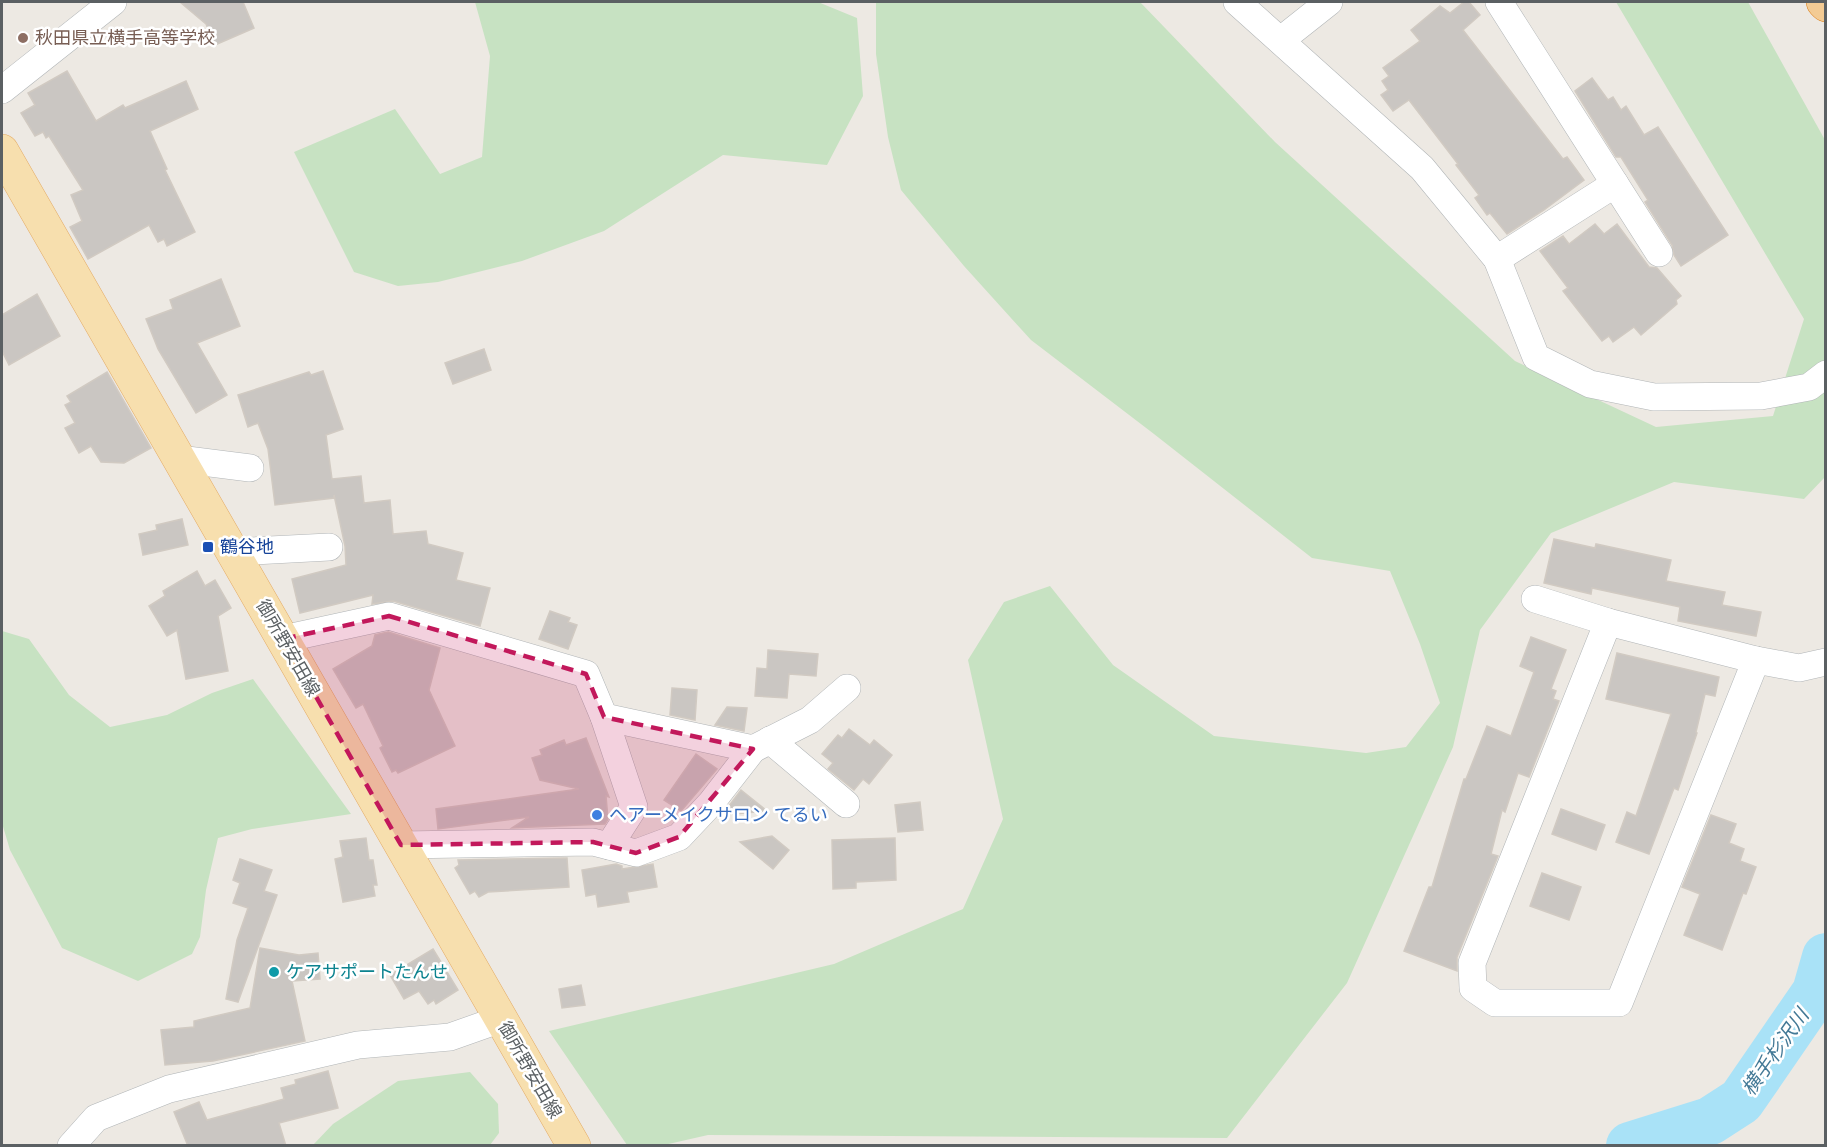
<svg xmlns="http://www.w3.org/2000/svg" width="1827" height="1147" viewBox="0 0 1827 1147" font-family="Helvetica,'Noto Sans JP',sans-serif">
	<rect width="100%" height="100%" fill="#ede9e3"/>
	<g fill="#c7e2c2">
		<path d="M475 2H818L857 18 863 96 827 165 723 155 604 231 522 261 438 282 398 286 354 272 294 152 395 109 440 174 482 157 490 56Z"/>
		<path d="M876 2H1140L1275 142 1515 361 1656 427 1773 416 1804 319 1616 2H1748L1825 140V477L1804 499 1674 482 1551 533 1480 630 1453 747 1347 983 1227 1138 708 1135 664 1145H627L549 1031 834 964 963 909 1003 819 968 660 1004 602 1050 586 1113 665 1214 736 1366 753 1406 747 1440 703 1420 644 1390 571 1312 558 1154 434 1031 340 964 266 901 190 888 137 876 54Z"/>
		<path d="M2 631 29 639 69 695 110 727 167 715 212 693 253 679 351 814 252 829 218 838 206 890 200 937 192 954 138 981 62 948 10 850 2 823Z"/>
		<path d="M470 1072 498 1104 499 1133 490 1145H313L333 1124 398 1081Z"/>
	</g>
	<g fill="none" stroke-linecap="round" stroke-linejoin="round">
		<path stroke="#a9e2f7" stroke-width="48" d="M1630 1146 1710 1121 1741 1101 1816 992 1826 957"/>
	</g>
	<g fill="#cac6c2" stroke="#d1cac2" stroke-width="1.5">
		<path d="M180 2H243L254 28 215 45 206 24Z"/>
		<path d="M1464 2H1469L1480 15 1463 30 1563 159 1567 157 1584 180 1544 210 1507 234 1490 213 1487 215 1475 198 1479 195 1456 165 1458 164 1409 100 1393 111 1381 95 1388 90 1382 81 1389 76 1383 68 1420 41 1411 30 1440 6 1450 13Z"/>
		<path d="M67 71 96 121 123 105 125 108 186 81 198 109 150 131 167 169 165 170 195 232 167 246 164 239 158 242 149 225 88 259 70 227 82 221 71 195 83 190 49 136 46 138 43 132 35 136 21 113 35 105 28 93Z"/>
		<path d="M1592 78 1608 100 1613 97 1621 110 1626 106 1644 135 1658 127 1728 235 1681 266 1674 255 1672 245 1645 202 1648 200 1621 157H1616L1575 91Z"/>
		<path d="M1595 224 1604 234 1617 224 1649 267 1657 268 1681 296 1676 300 1677 304 1641 335 1634 327 1613 342 1609 336 1602 341 1563 291 1568 288 1540 251 1563 236 1569 244Z"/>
		<path d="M221 279 240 326 197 343 227 395 196 413 158 349 146 319 173 309 170 300Z"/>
		<path d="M37 294 60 336 9 365 2 351V315Z"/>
		<path d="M484 349 491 370 453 384 445 363Z"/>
		<path d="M323 371 343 429 326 435 332 479 361 476 364 503 390 500 393 534 426 531 428 544 463 553 456 580 490 588 480 626 393 601 372 604 373 595 300 613 292 579 346 565 345 546 334 495V498L275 505 268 449 258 423 248 427 238 395 309 372 311 375Z"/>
		<path d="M107 372 151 448 124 463 101 462 91 446 79 453 65 428 75 423 65 405 71 402 67 396Z"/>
		<path d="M182 519 188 545 143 555 139 534 157 530 156 525Z"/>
		<path d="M1554 539 1595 548 1596 544 1671 560 1666 581 1725 592 1722 605 1761 612 1756 636 1678 621 1680 607 1592 588 1591 594 1544 583Z"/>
		<path d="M197 571 205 586 215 580 231 608 218 616 228 671 186 679 177 630 167 636 149 606 165 596 163 591Z"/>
		<path d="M550 611 570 618 568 622 577 625 568 649 539 639Z"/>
		<path d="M388 632 440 648 429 690 455 746 398 773 396 770 392 772 380 748 383 746 363 704 356 708 333 669 372 646 375 635Z"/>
		<path d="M1531 637 1566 650 1551 689 1556 691 1553 699 1559 701 1529 777 1518 773 1505 812 1502 810 1491 854 1498 856 1457 957V971L1404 951 1429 887H1432L1464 779H1466L1487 726 1511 736 1534 672 1520 666Z"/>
		<path d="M768 650 818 654 816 676 789 674 787 698 755 696 757 668 767 669Z"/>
		<path d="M1617 653 1719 677 1715 696 1705 694 1696 732 1697 733 1678 790 1674 788 1649 854 1616 842 1627 812 1636 816 1671 714 1606 699Z"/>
		<path d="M672 688 697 690 695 720 670 715Z"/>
		<path d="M727 707 747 708 744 731 715 725Z"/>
		<path d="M849 729 870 745 874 740 892 755 869 784 863 779 854 790 828 769 833 763 822 754 838 735 842 738Z"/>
		<path d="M586 738 609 797 606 796 608 819 605 824 512 828 529 817 438 829 436 809 579 789 540 780 532 758 542 755 540 750 564 740 566 745Z"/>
		<path d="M696 754 717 769 681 811 664 800Z"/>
		<path d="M741 790 767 811 722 815Z"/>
		<path d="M920 802 923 830 898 832 895 805Z"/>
		<path d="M1561 809 1605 825 1596 850 1552 834Z"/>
		<path d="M1711 815 1736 824 1729 843 1744 849 1740 861 1756 867 1746 894 1743 893 1722 950 1684 935 1700 894 1682 887Z"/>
		<path d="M772 836 789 850 773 869 740 842Z"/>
		<path d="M366 838 369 860H373L377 885H373L375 896 343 902 335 859 343 857 340 841Z"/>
		<path d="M895 838 896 880 856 882V888L833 889 832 840Z"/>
		<path d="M567 858 569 887 488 892 479 897 475 891 470 894 455 868 459 865 458 860Z"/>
		<path d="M240 859 272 870 264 891 277 895 238 1002 226 999 237 940 248 908 233 903 240 883 233 880Z"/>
		<path d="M616 864 622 866V869L653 864 657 887 627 892 629 902 598 907 596 894 586 896 582 870Z"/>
		<path d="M1542 873 1581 887 1569 920 1530 906Z"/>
		<path d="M260 948 299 955 318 953 320 979 292 981 305 1041 213 1061 165 1065 161 1030 194 1027V1021L250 1008Z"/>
		<path d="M433 949 458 990 436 1004 434 1000 428 1004 419 991 404 999 390 975Z"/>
		<path d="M581 985 585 1005 562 1008 559 989Z"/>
		<path d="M328 1071 338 1108 279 1123 286 1146H188L174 1112 199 1102 207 1120 284 1099 281 1088 296 1084 295 1080Z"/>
	</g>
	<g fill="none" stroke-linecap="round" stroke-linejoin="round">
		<defs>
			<g id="minor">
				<path d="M1237 2 1422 168 1497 259 1536 357 1590 384 1654 397 1761 396 1809 387 1826 374"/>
				<path d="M1499 2 1659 253"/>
				<path d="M1281 40 1329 2"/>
				<path d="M2 90 113 2"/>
				<path d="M1497 259 1615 184"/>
				<path d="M179 459 250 468"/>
				<path d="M232 552 329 547"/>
				<path d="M1535 599 1608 622 1756 660"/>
				<path d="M1608 622 1472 963 1473 988 1495 1003H1619L1756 660 1799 668 1826 662"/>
				<path d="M283 639 389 616 586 674 604 717 634 807 609 846"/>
				<path d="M604 717 753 749 810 720 847 688"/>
				<path d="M770 740 846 804"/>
				<path d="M401 845 593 842 636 853 679 837 711 803 753 749"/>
				<path d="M71 1146 96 1118 169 1089 358 1045 450 1037 501 1019"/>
			</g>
			<path id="major" d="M2 151 574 1146"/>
			<path id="highway" d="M1823 2 1826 5"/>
		</defs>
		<use href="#minor" stroke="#b1b5b7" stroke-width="28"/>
		<use href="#major" stroke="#e4ab65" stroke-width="34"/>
		<use href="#highway" stroke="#db7c15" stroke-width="34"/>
		<use href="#minor" stroke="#fff" stroke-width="27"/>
		<use href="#major" stroke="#f7dfae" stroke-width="33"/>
		<use href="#highway" stroke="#f3cb94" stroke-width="33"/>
	</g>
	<path fill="#c2185b" fill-opacity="0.2" stroke="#c2185b" stroke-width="4.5" stroke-dasharray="12 8" stroke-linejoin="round" d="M389 616 586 674 604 717 753 749 679 837 636 853 593 842 401 845 283 639Z"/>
	<circle fill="#8d6e63" stroke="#fff" stroke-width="2" cx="23" cy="38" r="6"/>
	<rect fill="#1a4fb4" stroke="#fff" stroke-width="2" x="202" y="541" width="12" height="12" rx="3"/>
	<circle fill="#3f7fe0" stroke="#fff" stroke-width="2" cx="597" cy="815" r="6"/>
	<circle fill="#0f9aa8" stroke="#fff" stroke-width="2" cx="274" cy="972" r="6"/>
	<g text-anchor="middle" stroke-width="5" stroke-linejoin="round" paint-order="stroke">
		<g font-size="18" fill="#785e54" stroke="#fff" text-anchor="start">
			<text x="35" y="44">秋田県立横手高等学校</text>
		</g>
		<g font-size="18" fill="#164399" stroke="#fff" text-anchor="start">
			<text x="220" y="553">鶴谷地</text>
		</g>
		<g font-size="18" fill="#5b6063" stroke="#fff">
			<text transform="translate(288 648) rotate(60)" y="6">御所野安田線</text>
			<text transform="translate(530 1070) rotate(60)" y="6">御所野安田線</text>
		</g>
		<g font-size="18" fill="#366cbe" stroke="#fff" text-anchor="start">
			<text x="609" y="821">ヘアーメイクサロン てるい</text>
		</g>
		<g font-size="18" fill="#0d838f" stroke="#fff" text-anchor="start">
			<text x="286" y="978">ケアサポートたんせ</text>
		</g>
		<g font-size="20" font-style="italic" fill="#437996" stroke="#fff">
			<text transform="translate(1775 1052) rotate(-55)" y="7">横手杉沢川</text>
		</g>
	</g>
	<rect width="1827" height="1147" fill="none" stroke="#5b6063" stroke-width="6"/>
</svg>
